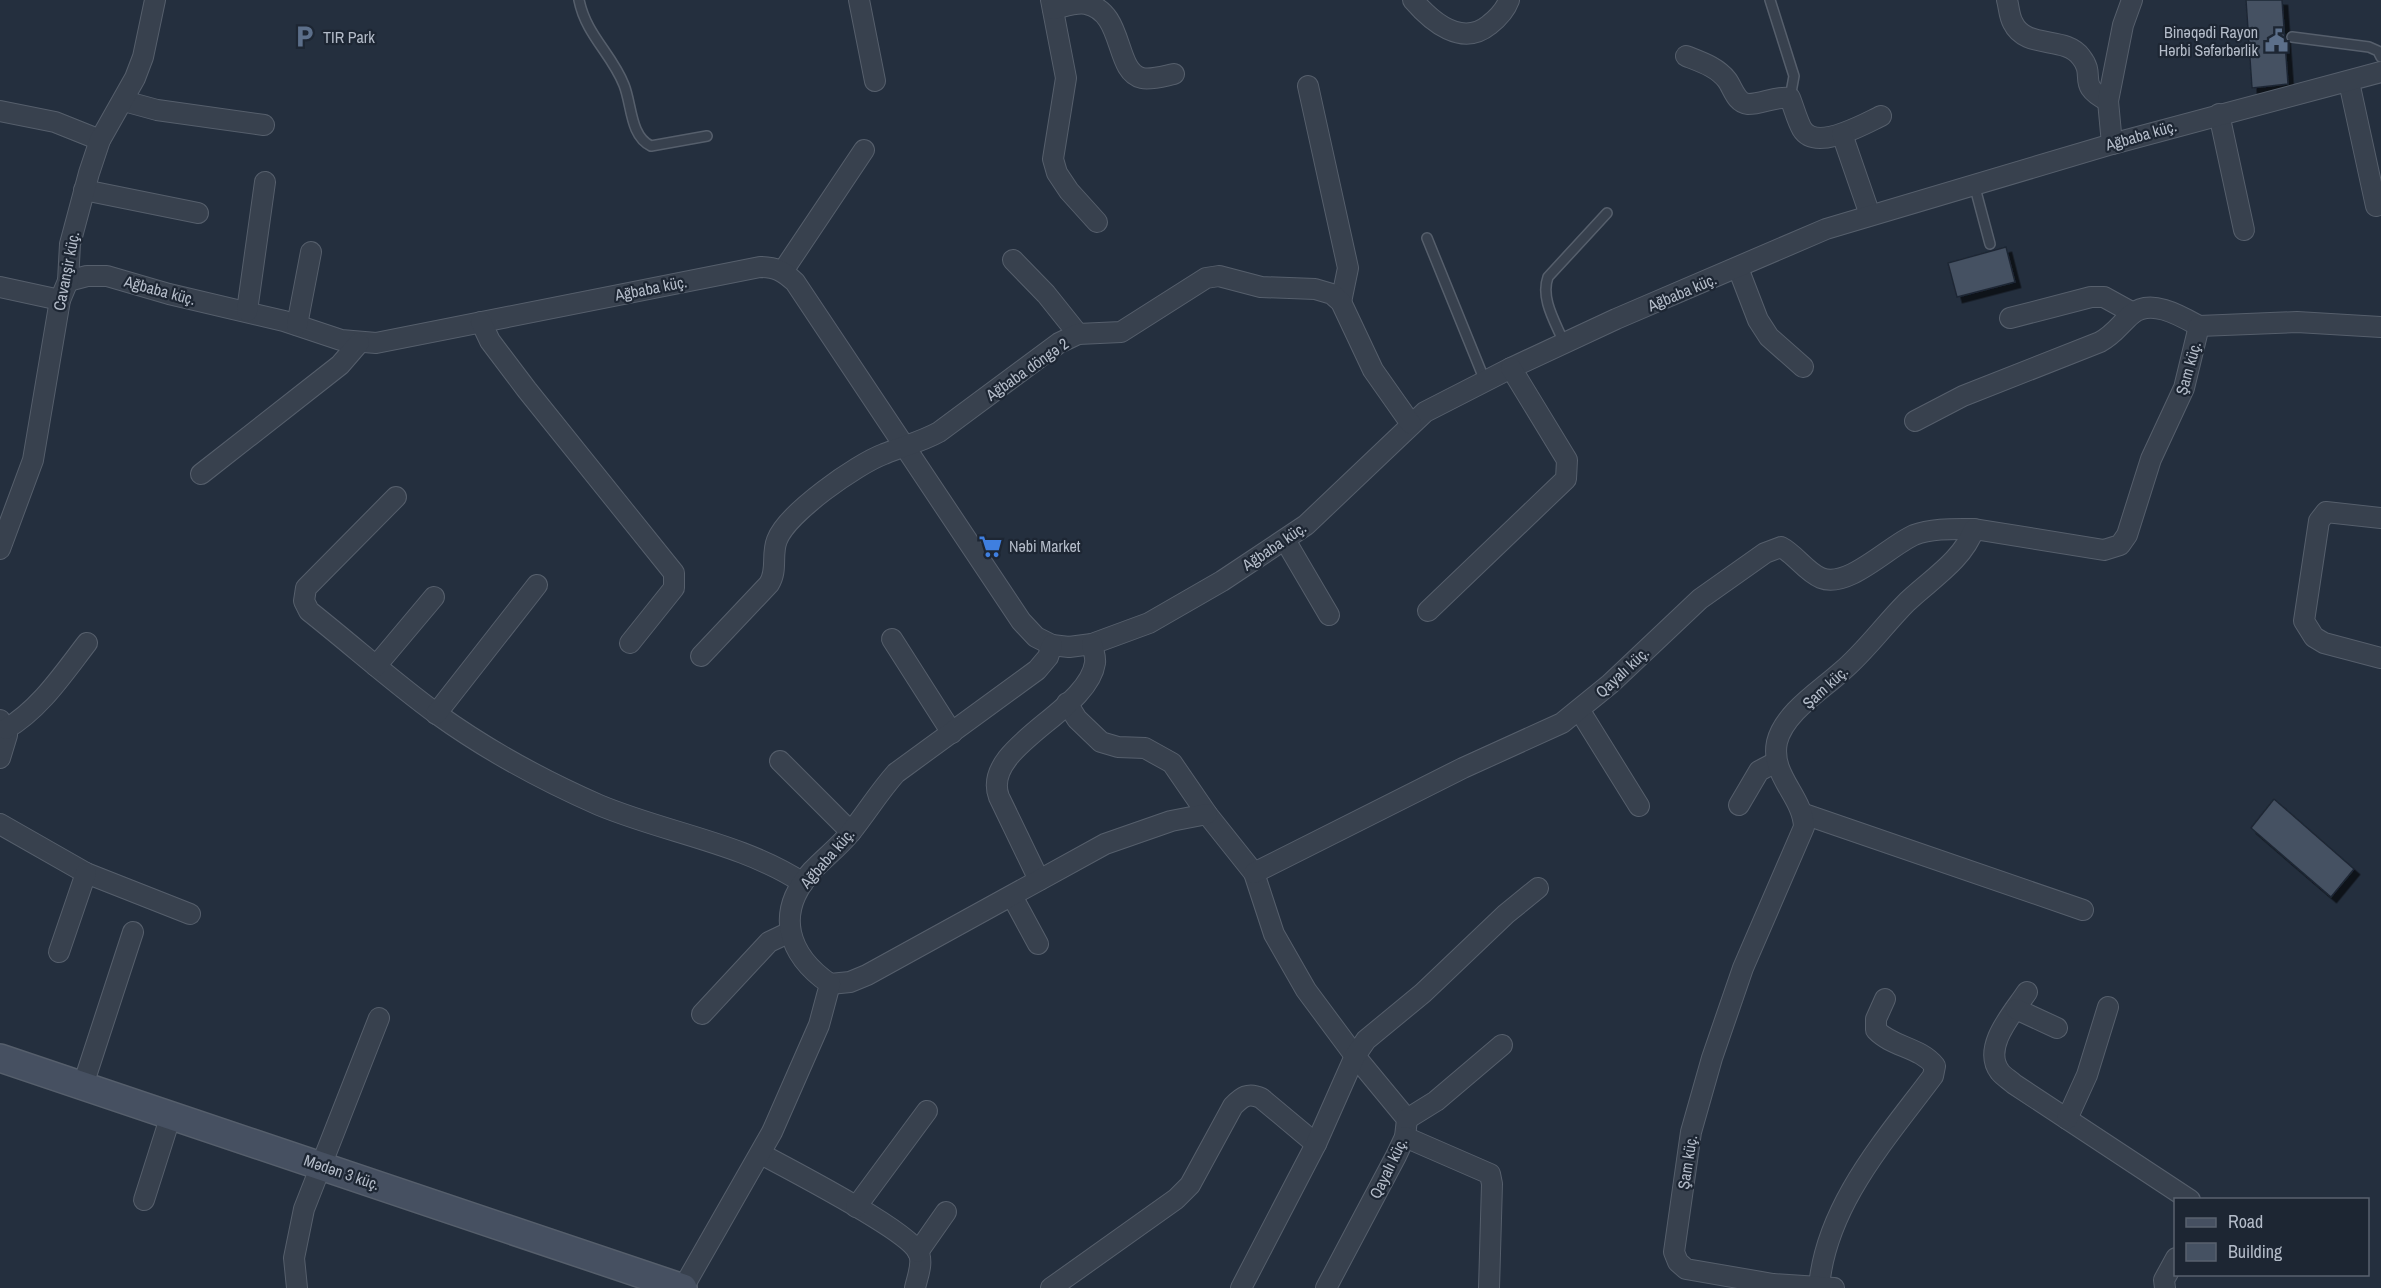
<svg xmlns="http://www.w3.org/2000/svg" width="2381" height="1288" viewBox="0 0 2381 1288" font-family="'Archivo Narrow',sans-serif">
	<defs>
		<filter id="shadow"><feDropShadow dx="5.5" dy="5.5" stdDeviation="0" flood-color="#0009"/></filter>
	</defs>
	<rect width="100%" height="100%" fill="#242f3e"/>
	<g fill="#455162" stroke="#1f2835" stroke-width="1.5" filter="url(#shadow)">
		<path d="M2246 0H2282L2288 84 2252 88Z"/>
		<path d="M2006 247 2015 282 1957 297 1948 263Z"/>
		<path d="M2274 799 2354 869 2331 897 2251 828Z"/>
	</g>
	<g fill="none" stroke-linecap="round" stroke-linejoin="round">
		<defs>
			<g id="service">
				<path d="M579 0C586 35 612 54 624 85 632 105 630 136 651 146L707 136"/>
				<path d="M1770 0 1794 76 1790 98"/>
				<path d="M2292 37 2369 47 2378 51 2381 57"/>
				<path d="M1974 184 1990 244"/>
				<path d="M1427 238 1485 381"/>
				<path d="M1564 343C1556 323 1540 299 1548 277L1607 213"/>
			</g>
			<g id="minor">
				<path d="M859 0 875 81"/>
				<path d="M1051 0 1066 78 1053 159 1057 173 1069 191 1097 222"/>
				<path d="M1413 0C1432 22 1462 47 1489 25 1498 18 1505 11 1509 0"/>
				<path d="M2007 0C2009 7 2009 16 2013 23 2026 50 2065 35 2081 57 2097 77 2075 84 2108 101"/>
				<path d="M1053 9C1063 7 1076 2 1086 4 1125 12 1114 72 1142 78 1151 80 1164 76 1174 74"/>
				<path d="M1686 56C1701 62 1717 67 1727 80 1733 88 1736 103 1748 104 1763 104 1774 96 1790 98 1794 108 1797 120 1802 129 1816 152 1864 124 1881 116"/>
				<path d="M2349 82 2376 206"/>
				<path d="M1308 86 1348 268 1341 302"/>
				<path d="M124 101 157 110 264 125"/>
				<path d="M0 111 55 122 100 140"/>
				<path d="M2219 114 2244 230"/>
				<path d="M1842 134 1870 215"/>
				<path d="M2112 144 2108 101 2123 25 2132 0"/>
				<path d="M84 190 198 213"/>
				<path d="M1013 260 1046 294 1078 334"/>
				<path d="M1738 268 1758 320 1769 337 1803 367"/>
				<path d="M783 271 864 150"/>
				<path d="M68 281 87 276H107L169 294 284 321 341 340 376 343 760 267C776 267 783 271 795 282L1021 621 1036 637 1052 645 1069 647 1092 644 1149 623 1222 581 1306 525 1425 412 1511 368 1616 319 1826 229 2112 144 2381 72"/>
				<path d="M0 287 60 300"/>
				<path d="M247 311 265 182"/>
				<path d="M2010 318 2091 297H2104L2133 313"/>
				<path d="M481 322 490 341 527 390 674 573V588L630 643"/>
				<path d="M297 325 311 252"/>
				<path d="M1915 421 1963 396 2100 342C2115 334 2120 324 2132 314 2151 298 2181 316 2199 326"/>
				<path d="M201 474 340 365 359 343"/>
				<path d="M396 497 306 588 304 601 309 611C352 645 393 682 437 714 487 750 542 780 599 805 666 833 742 843 803 883"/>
				<path d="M2381 518 2326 512 2319 521 2304 621 2314 637 2324 643 2381 658"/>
				<path d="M1285 540 1329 615"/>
				<path d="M0 549 33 460 60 300 68 281 70 244 89 173 100 140 135 78 143 57 155 0"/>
				<path d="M1428 611 1566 479 1567 460 1511 368"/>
				<path d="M892 639 952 733"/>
				<path d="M701 656 769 584C778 570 771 555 777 540 787 513 857 464 884 454 903 446 921 442 939 432L1059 343 1078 334 1121 332 1206 278 1219 276 1261 287 1315 289 1332 294 1341 302 1373 370 1411 424"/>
				<path d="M376 666 434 597"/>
				<path d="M1067 703 1077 719 1101 742 1118 747 1145 748 1172 763 1207 814 1254 873 1274 934 1306 990 1355 1056 1407 1119 1405 1137 1396 1156 1326 1288"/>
				<path d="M1580 711 1639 806"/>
				<path d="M436 714 537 585"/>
				<path d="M0 720 7 735 0 758"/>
				<path d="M6 729C40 709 63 674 87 643"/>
				<path d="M780 761 851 832"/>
				<path d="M1739 805 1759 771 1776 762"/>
				<path d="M1804 814 2083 910"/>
				<path d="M0 824 86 873 190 914"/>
				<path d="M1254 873 1463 768 1562 723 1610 684 1700 599 1765 553 1781 547C1795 554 1806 572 1821 578 1848 589 1889 546 1914 535 1932 528 1955 529 1974 529"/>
				<path d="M1039 880 999 797C980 747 1088 712 1095 663 1096 657 1093 650 1092 644"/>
				<path d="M1012 896 1038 944"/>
				<path d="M59 952 86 873"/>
				<path d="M830 984 850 982 867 975 1105 844 1171 821 1207 814"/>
				<path d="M2027 992C2014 1012 1981 1047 2000 1072 2004 1077 2010 1080 2014 1084L2190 1200"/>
				<path d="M2016 1009 2057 1028"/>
				<path d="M702 1014 769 942 790 932"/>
				<path d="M83 1085 133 932"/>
				<path d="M1407 1119 1436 1101 1502 1045"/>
				<path d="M2067 1119 2087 1075 2108 1007"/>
				<path d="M1405 1137 1490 1174 1492 1184 1489 1288"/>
				<path d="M761 1154C789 1169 907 1230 918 1252 924 1262 917 1278 915 1288"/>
				<path d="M144 1200 171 1115"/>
				<path d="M856 1207 927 1111"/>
				<path d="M918 1252 946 1212"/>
				<path d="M1819 1287C1826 1205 1886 1139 1933 1076L1935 1066C1920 1047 1892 1047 1876 1030V1019L1885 999"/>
				<path d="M297 1288 294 1258 304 1209 379 1018"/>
				<path d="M683 1288 772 1132 819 1025 830 984C788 955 774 913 812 871 824 858 839 847 851 832 867 812 879 792 896 773L1037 670 1048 657 1052 645"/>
				<path d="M1051 1288 1176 1199 1190 1185 1233 1106C1242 1097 1248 1092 1261 1098L1316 1144"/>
				<path d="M1241 1288 1316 1144 1355 1056 1366 1040 1423 993 1506 914 1538 888"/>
				<path d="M1834 1288 1773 1284 1686 1269 1678 1262 1674 1252 1691 1132 1712 1058 1743 968 1804 827C1803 796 1770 776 1777 742 1784 713 1820 691 1841 672 1866 651 1884 625 1907 602 1930 580 1963 560 1974 529L2104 550 2120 545 2127 535 2151 459 2184 388 2199 326 2297 322 2381 327"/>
				<path d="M2165 1288 2164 1280 2176 1258"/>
			</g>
			<path id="secondary" d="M0 1058 683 1288"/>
		</defs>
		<use href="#service" stroke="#565f6c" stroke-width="12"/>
		<use href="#minor" stroke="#565f6c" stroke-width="22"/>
		<use href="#secondary" stroke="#565f6c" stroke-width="30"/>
		<use href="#service" stroke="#38414e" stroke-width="9"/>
		<use href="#minor" stroke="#38414e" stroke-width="20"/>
		<use href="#secondary" stroke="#465061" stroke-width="27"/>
	</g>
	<defs>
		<symbol id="parking-bare" viewBox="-9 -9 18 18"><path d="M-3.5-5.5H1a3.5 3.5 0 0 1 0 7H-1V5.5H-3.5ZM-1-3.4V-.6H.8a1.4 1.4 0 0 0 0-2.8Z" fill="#5c6f8a" stroke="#1d2633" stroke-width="2.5" paint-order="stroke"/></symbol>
		<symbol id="civic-bare" viewBox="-9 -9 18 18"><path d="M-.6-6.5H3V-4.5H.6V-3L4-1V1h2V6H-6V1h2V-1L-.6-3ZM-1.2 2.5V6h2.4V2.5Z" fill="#5c6f8a" stroke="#1d2633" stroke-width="2.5" paint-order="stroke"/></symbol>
		<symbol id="supermarket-bare" viewBox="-9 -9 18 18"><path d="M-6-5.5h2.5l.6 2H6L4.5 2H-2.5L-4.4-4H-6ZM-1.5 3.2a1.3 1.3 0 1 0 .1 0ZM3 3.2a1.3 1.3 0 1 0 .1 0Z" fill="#3f7fe0" stroke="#1d2633" stroke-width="2.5" paint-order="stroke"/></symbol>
	</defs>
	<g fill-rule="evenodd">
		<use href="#parking-bare" x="288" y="20" width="33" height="33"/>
		<use href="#civic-bare" x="2260" y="24" width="33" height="33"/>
		<use href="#supermarket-bare" x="974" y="530" width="33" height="33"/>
	</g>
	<g text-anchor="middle" stroke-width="4.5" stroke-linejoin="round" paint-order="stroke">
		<g font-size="16" fill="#b4bcc9" stroke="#1d2633" text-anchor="start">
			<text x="2258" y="38" text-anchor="end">Binəqədi Rayon<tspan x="2258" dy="18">Hərbi Səfərbərlik</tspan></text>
			<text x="323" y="43">TIR Park</text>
			<text x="1009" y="552">Nəbi Market</text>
		</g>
		<g font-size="16" fill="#b4bcc9" stroke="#1d2633">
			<text transform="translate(2141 135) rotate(-16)" y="6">Ağbaba küç.</text>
			<text transform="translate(66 271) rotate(-79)" y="6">Cavanşir küç.</text>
			<text transform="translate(651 288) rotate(-11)" y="6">Ağbaba küç.</text>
			<text transform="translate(160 290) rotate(15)" y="6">Ağbaba küç.</text>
			<text transform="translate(1682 292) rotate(-23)" y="6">Ağbaba küç.</text>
			<text transform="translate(2188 368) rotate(-74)" y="6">Şam küç.</text>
			<text transform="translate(1027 369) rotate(-35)" y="6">Ağbaba döngə 2</text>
			<text transform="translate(1274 546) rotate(-34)" y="6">Ağbaba küç.</text>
			<text transform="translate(1622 672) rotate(-43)" y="6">Qayalı küç.</text>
			<text transform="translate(1825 687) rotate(-42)" y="6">Şam küç.</text>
			<text transform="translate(827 858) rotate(-49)" y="6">Ağbaba küç.</text>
			<text transform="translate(1687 1162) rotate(-81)" y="6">Şam küç.</text>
			<text transform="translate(1388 1168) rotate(-64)" y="6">Qayalı küç.</text>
			<text transform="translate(342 1172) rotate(19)" y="6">Mədən 3 küç.</text>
		</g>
	</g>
	<rect x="2174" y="1198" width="195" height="78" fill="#1d2633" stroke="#59626f" stroke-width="1.5"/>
	<rect x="2186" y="1218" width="30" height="9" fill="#465061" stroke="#59626f" stroke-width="1.5"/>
	<text x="2228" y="1228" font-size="18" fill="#b4bcc9">Road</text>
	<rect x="2186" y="1243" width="30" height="18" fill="#455162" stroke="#59626f" stroke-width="1.5"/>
	<text x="2228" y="1258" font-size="18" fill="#b4bcc9">Building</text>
</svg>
